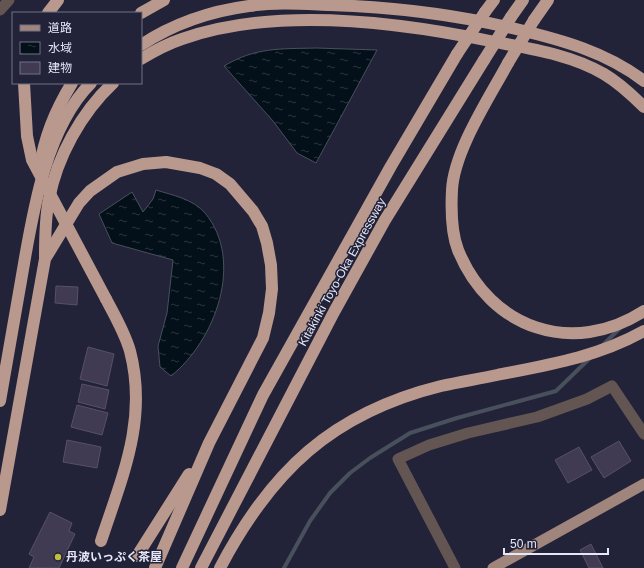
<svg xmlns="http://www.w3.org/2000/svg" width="644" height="568" viewBox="0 0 644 568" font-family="Arial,'Noto Sans JP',sans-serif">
	<defs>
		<pattern id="water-ripples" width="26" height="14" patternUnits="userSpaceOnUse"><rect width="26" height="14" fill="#041019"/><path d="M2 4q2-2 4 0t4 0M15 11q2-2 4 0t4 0" fill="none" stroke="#29333b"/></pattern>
	</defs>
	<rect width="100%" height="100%" fill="#222239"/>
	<g fill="url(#water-ripples)" stroke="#48505c">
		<path d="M316 48 377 50 316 163 297 153 273 121 224 66C256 47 280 49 316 48Z"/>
		<path d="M156 190C172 195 193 199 205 213 245 261 215 341 171 376L160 367 158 346 167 313 173 260 112 243 99 214 132 192 143 212 153 199Z"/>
	</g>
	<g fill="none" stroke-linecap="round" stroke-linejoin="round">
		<g stroke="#48505c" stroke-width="4">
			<path d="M603 345 621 327"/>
			<path d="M284 568 310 521 330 493 350 473 370 458 410 433 457 418 556 391 590 358"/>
		</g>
	</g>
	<g fill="#413a53" stroke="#57506a">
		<path d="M56 286 78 287 77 305 55 303Z"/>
		<path d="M88 347 114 354 107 386 80 379Z"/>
		<path d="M82 384 109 390 105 409 78 402Z"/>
		<path d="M77 405 108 413 102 435 71 427Z"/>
		<path d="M67 440 101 447 97 468 63 462Z"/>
		<path d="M619 441 631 461 604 478 591 457Z"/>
		<path d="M579 447 592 470 568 483 555 460Z"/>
		<path d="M50 512 72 523 69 531 75 534 59 568H29L34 557 29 554Z"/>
		<path d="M591 544 603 568H589L580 550Z"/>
	</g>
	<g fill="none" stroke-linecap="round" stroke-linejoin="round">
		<g stroke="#635551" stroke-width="11">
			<path d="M0 10 9 0"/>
			<path d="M455 568 398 459 429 445 468 433 537 417 587 399 612 386 644 434"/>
		</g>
		<path stroke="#a0857c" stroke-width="11" d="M493 568 644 484"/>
		<g stroke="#b9988d" stroke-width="12">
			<path d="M485 12 494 0"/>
			<path d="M48 13 58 0"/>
			<path d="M141 13 164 0"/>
			<path d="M511 17 523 0"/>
			<path d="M534 20 548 0"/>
			<path d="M141 45C173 24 211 11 249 6 276 2 303 4 330 5 395 7 453 14 516 29 562 40 606 52 644 81"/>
			<path d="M141 59C154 51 167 44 182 39 275 6 400 22 495 42 532 49 572 55 604 74 619 83 632 95 644 107"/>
			<path d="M508 63C489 98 454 151 452 190 451 209 451 232 458 250 490 329 573 357 644 311"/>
			<path d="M40 167C44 137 56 109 72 83"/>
			<path d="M45 257C45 238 45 218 49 199 57 157 81 113 113 83"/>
			<path d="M0 401C7 361 14 321 21 281 32 218 44 130 91 83"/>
			<path d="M0 510 45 259 79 203 90 191 117 172 143 164 166 162 200 168 216 174 230 184 253 211 262 226 267 243 271 265 272 289 269 313 263 338 209 443 155 568"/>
			<path d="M101 541C122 477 148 420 130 351 125 333 115 316 106 299"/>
			<path d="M137 556 189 474"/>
			<path d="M182 568 263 395 391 166 457 54"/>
			<path d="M201 568 334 312 385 220 484 60"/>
			<path d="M220 568C271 471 332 413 441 386 459 382 478 379 497 375 548 365 598 357 644 331"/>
		</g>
		<g stroke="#b9988d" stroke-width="12">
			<path d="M457 54 485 12"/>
			<path d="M484 60 511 17"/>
			<path d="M508 63 534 20"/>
			<path d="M24 83 27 136 32 160 106 299"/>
		</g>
	</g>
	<circle fill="#bfbe41" stroke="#222239" stroke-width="1.5" cx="58" cy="557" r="4"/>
	<g text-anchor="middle" stroke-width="3" stroke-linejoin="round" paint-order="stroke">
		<g font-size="12" fill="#e6e7f7" stroke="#222239">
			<text transform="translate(342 272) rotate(-61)" y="4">Kitakinki Toyo-Oka Expressway</text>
		</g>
		<g font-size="12" font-weight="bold" fill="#e6e7f7" stroke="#222239" text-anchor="start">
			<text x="66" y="561">丹波いっぷく茶屋</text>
		</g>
	</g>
	<rect x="12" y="12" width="130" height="72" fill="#222239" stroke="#707185"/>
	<rect x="20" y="25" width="20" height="6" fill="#a0857c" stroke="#707185"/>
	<text x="48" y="32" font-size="12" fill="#e6e7f7">道路</text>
	<rect x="20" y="42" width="20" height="12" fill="url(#water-ripples)" stroke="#707185"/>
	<text x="48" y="52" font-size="12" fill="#e6e7f7">水域</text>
	<rect x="20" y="62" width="20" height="12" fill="#413a53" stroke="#707185"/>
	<text x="48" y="72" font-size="12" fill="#e6e7f7">建物</text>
	<path d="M504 548v6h104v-6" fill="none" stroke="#e6e7f7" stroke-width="2"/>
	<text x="510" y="548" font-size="12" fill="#e6e7f7" stroke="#222239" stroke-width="3" paint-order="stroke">50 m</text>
</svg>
